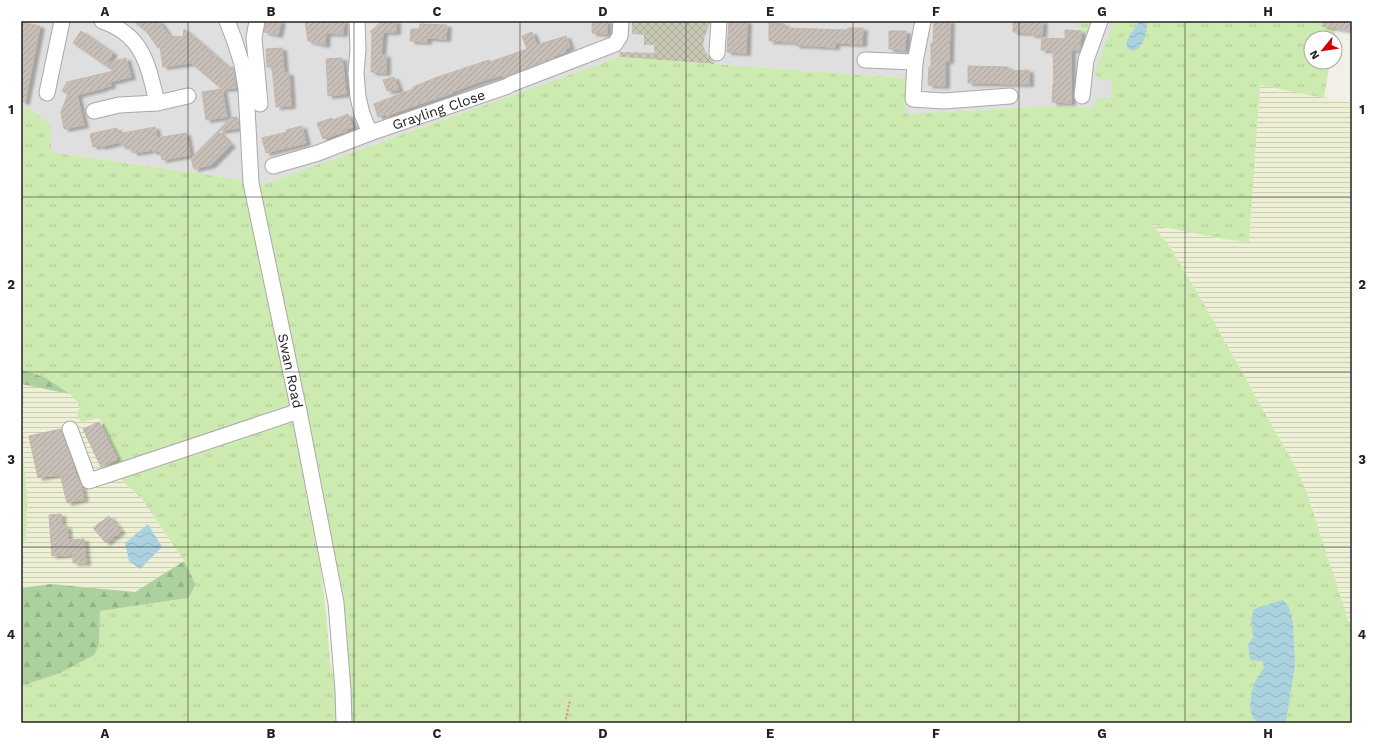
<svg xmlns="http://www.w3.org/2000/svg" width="1373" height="744" viewBox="0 0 1373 744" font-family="'Work Sans',sans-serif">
	<defs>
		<pattern id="construction-cross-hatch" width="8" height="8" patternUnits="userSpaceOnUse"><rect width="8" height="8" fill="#c7c7b4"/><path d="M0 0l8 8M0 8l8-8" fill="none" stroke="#abab9a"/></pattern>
		<pattern id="farmland-rules" width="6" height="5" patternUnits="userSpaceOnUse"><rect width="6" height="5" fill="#eef0d5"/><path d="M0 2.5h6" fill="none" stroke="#ccceb7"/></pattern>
		<pattern id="grass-tufts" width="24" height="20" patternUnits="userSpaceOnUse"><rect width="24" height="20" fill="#cdebb0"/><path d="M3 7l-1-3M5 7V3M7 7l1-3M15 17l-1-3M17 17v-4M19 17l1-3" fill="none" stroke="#b0c997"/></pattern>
		<pattern id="forest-firs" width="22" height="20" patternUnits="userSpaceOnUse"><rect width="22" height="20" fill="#add19e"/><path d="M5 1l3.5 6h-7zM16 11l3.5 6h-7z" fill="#95b388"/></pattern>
		<pattern id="water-waves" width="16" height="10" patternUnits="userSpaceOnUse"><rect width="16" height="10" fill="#aad3df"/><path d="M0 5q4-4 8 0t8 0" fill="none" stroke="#92b5bf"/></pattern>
		<pattern id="building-hatch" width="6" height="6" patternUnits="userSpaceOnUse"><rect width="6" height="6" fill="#c7bfb8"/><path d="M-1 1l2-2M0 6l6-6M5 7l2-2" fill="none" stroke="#aba49e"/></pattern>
		<filter id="shadow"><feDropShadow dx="4.5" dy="2.5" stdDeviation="1" flood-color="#0004"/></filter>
	</defs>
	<rect width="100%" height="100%" fill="#f2efe9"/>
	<path fill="#e0dfdf" d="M21 21H1167L1154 120 1052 106 906 114 905 78 619 57 258 186 243 180 51 152 32 110 21 105Z"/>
	<path fill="url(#construction-cross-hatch)" d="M632 21H712L708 27 704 40 703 46 707 54 715 64 619 57 620 52 654 53V45H644V35L633 34 632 31Z"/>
	<g fill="url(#farmland-rules)">
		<path d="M1260 84 1352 103V632L1308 496 1297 470 1205 306 1170 247 1153 225 1223 239 1249 241Z"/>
		<path d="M21 384 70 394 78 403 80 407 78 412 83 422 98 418 118 458 109 464 117 475 142 499 184 561 135 592 51 584 21 588 22 543Z"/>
	</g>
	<g fill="url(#grass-tufts)">
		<path d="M1059 21H1089L1091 24 1089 34 1080 33 1079 31V22Z"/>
		<path d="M1114 21H1337L1334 38H1311V62H1330L1324 98 1260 85 1249 242 1223 239 1153 225 1170 247 1205 306 1297 470 1308 496 1352 632V723H350L258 186 619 57 905 78 906 114 1052 106 1093 108 1094 102 1098 98H1111L1112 81 1099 79 1095 73 1104 46Z"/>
		<path d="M21 105 32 110 51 126V152L243 180 290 401 289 406 282 412 113 469 109 464 118 457 99 418 82 422 80 420 77 414 80 407 78 403 70 394 46 378 21 369Z"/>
		<path d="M287 419 293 422 322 577 327 623 330 661 334 678 337 723H21V686L58 674 99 644 100 611 188 598 196 586 184 561 142 499 117 475Z"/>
		<path d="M21 436 27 495 26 539 22 543 21 568Z"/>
	</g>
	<g fill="url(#forest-firs)">
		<path d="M21 369 46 378 70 394 21 384Z"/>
		<path d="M184 561 196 585 188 598 100 611 99 644 94 655 58 674 21 686V588L51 584 135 592Z"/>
	</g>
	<g fill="url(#water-waves)">
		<path d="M1139 21H1148C1146 32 1145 49 1132 51L1127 48C1125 36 1135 31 1139 21Z"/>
		<path d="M148 524 162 547 140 569 129 561 125 543Z"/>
		<path d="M1283 600 1289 607 1293 624 1295 665 1286 721 1284 723H1256C1255 718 1251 717 1251 712 1250 702 1251 689 1256 680 1258 675 1262 672 1264 667L1262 661 1250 660 1248 645 1253 637 1251 619 1254 609 1275 602Z"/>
	</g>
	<g fill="url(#building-hatch)" stroke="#c4b6ab" filter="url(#shadow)">
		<path d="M133 21H159L169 36 183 37 184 29 229 68 233 67 236 88 222 89 227 117 206 120 202 92 222 89 191 63 163 67 160 47 158 48 146 31Z"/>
		<path d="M266 21H281L278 35 264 32Z"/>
		<path d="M305 21H344L343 34 326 33 325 45 308 41Z"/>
		<path d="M382 21H396V32H383L381 55H386V73L371 72 372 32H370Z"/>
		<path d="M592 21H607V34L592 33Z"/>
		<path d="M729 21H747L746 53 727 52Z"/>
		<path d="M934 21H950L949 61H945V86L928 85 929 67H931V43H933Z"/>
		<path d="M1013 21H1043L1042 35H1031V33L1013 32Z"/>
		<path d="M1323 21H1352V31L1322 26Z"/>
		<path d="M21 22 40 26 25 102 21 101Z"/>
		<path d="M769 23 785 24V28L847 30 848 28H863L862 44 835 43V47L795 45V42L769 41Z"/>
		<path d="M420 24 447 25 446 39 427 38V42L410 41 411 29H419Z"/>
		<path d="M1065 30 1081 31 1080 50H1071V103L1052 102 1053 84H1054L1053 50H1041L1042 38 1065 39Z"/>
		<path d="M81 31 113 53 107 63 126 58 131 77 110 82 111 86 104 87V88L77 95 84 125 64 129 61 112 68 94 62 91 67 82 114 71 73 43Z"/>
		<path d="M889 31H906L905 50 889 49Z"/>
		<path d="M532 32 537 45 566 36 570 47 565 49 566 52 553 56 554 58 514 73 503 77 502 75 479 82 452 92 453 93 419 104 386 116 385 114 378 117 374 104 413 89V87L435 78 489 60 490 62 527 49 522 36Z"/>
		<path d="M282 48 284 73H289L291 106 276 107 272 67H267L266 49Z"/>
		<path d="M342 58 346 94 328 96 326 59Z"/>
		<path d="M968 66 1008 67V71L1029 70V84L968 83Z"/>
		<path d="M394 77 399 90 387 91 383 80Z"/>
		<path d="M348 114 353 127 346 129 347 131 323 139 317 123 332 118 333 120Z"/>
		<path d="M237 117 239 128 218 131 230 118Z"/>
		<path d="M302 126 306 143 266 153 262 138 287 132 286 130Z"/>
		<path d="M155 127 157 138 186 133 190 155 162 160 160 151 153 152V150L133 153 132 148 127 149V145L121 146 120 142 100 147V145L93 147 90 134 117 128 118 134Z"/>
		<path d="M218 131 231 145 211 165 194 169 191 158Z"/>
		<path d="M99 422 117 459 101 467 83 429Z"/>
		<path d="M61 429 77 478H78L81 485 84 499 67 503 60 474 38 478 29 436Z"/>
		<path d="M61 514 62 526H67L68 540 84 539 86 563H73V554L52 556 49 515Z"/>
		<path d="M109 516 121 531 106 543 93 528Z"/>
	</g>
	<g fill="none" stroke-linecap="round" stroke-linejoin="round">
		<defs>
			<g id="minor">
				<path d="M102 21C143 35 148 64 157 103"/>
				<path id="s1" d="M227 21 234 39 242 64 246 89 251 183 299 411 336 603 343 690 344 723"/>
				<path d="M257 21 254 38 260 104"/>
				<path d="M357 21 358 49 356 73 358 97 362 114 370 133"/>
				<path d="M923 21 915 62 913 99 944 101 1010 96"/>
				<path d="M717 53 719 21"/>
				<path d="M865 60 915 62"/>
				<path d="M511 84 615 44 620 36 621 21"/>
				<path d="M47 93 62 21"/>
				<path d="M1082 96 1086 60 1100 21"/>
				<path d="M94 111 119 105 157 103 188 96"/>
				<path id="s2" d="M273 166 318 153 370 133 508 86"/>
				<path d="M70 429 89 481 299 411"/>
			</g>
		</defs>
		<use href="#minor" stroke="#a9a9a9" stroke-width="17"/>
		<path stroke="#fa8072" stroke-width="2" stroke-dasharray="2 2" stroke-linecap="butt" d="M565 723 570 700"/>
		<use href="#minor" stroke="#fff" stroke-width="15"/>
	</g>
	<path fill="none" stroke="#222" stroke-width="1" stroke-opacity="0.55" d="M188 21V723M354 21V723M520 21V723M686 21V723M853 21V723M1019 21V723M1185 21V723M21 197H1352M21 372H1352M21 547H1352"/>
	<g text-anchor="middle" stroke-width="3" stroke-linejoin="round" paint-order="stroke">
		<g font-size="14" fill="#222" stroke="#fff">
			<text dy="5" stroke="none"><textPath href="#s2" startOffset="175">Grayling Close</textPath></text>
			<text dy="5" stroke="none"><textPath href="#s1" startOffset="357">Swan Road</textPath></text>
		</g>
	</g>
	<rect width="1373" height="744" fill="none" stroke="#ffffff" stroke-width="44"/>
	<g transform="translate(1323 50) rotate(240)"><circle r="19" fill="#ffffff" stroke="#a7a7a7"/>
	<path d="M0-3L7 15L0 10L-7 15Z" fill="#d40000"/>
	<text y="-6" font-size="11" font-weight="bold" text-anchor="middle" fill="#222222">N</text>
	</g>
	<rect x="22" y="22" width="1329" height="700" fill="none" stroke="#222" stroke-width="1.5"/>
	<g font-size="13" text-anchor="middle" font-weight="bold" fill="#222">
		<text x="105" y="16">A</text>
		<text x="271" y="16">B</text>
		<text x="437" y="16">C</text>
		<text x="603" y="16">D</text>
		<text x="770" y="16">E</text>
		<text x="936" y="16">F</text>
		<text x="1102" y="16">G</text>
		<text x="1268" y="16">H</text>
		<text x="11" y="114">1</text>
		<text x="1362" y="114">1</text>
		<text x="11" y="289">2</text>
		<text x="1362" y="289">2</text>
		<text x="11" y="464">3</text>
		<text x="1362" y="464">3</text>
		<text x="11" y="639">4</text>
		<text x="1362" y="639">4</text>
		<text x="105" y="738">A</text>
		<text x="271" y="738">B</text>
		<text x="437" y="738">C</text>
		<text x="603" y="738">D</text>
		<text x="770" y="738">E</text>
		<text x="936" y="738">F</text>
		<text x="1102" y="738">G</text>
		<text x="1268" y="738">H</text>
	</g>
</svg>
